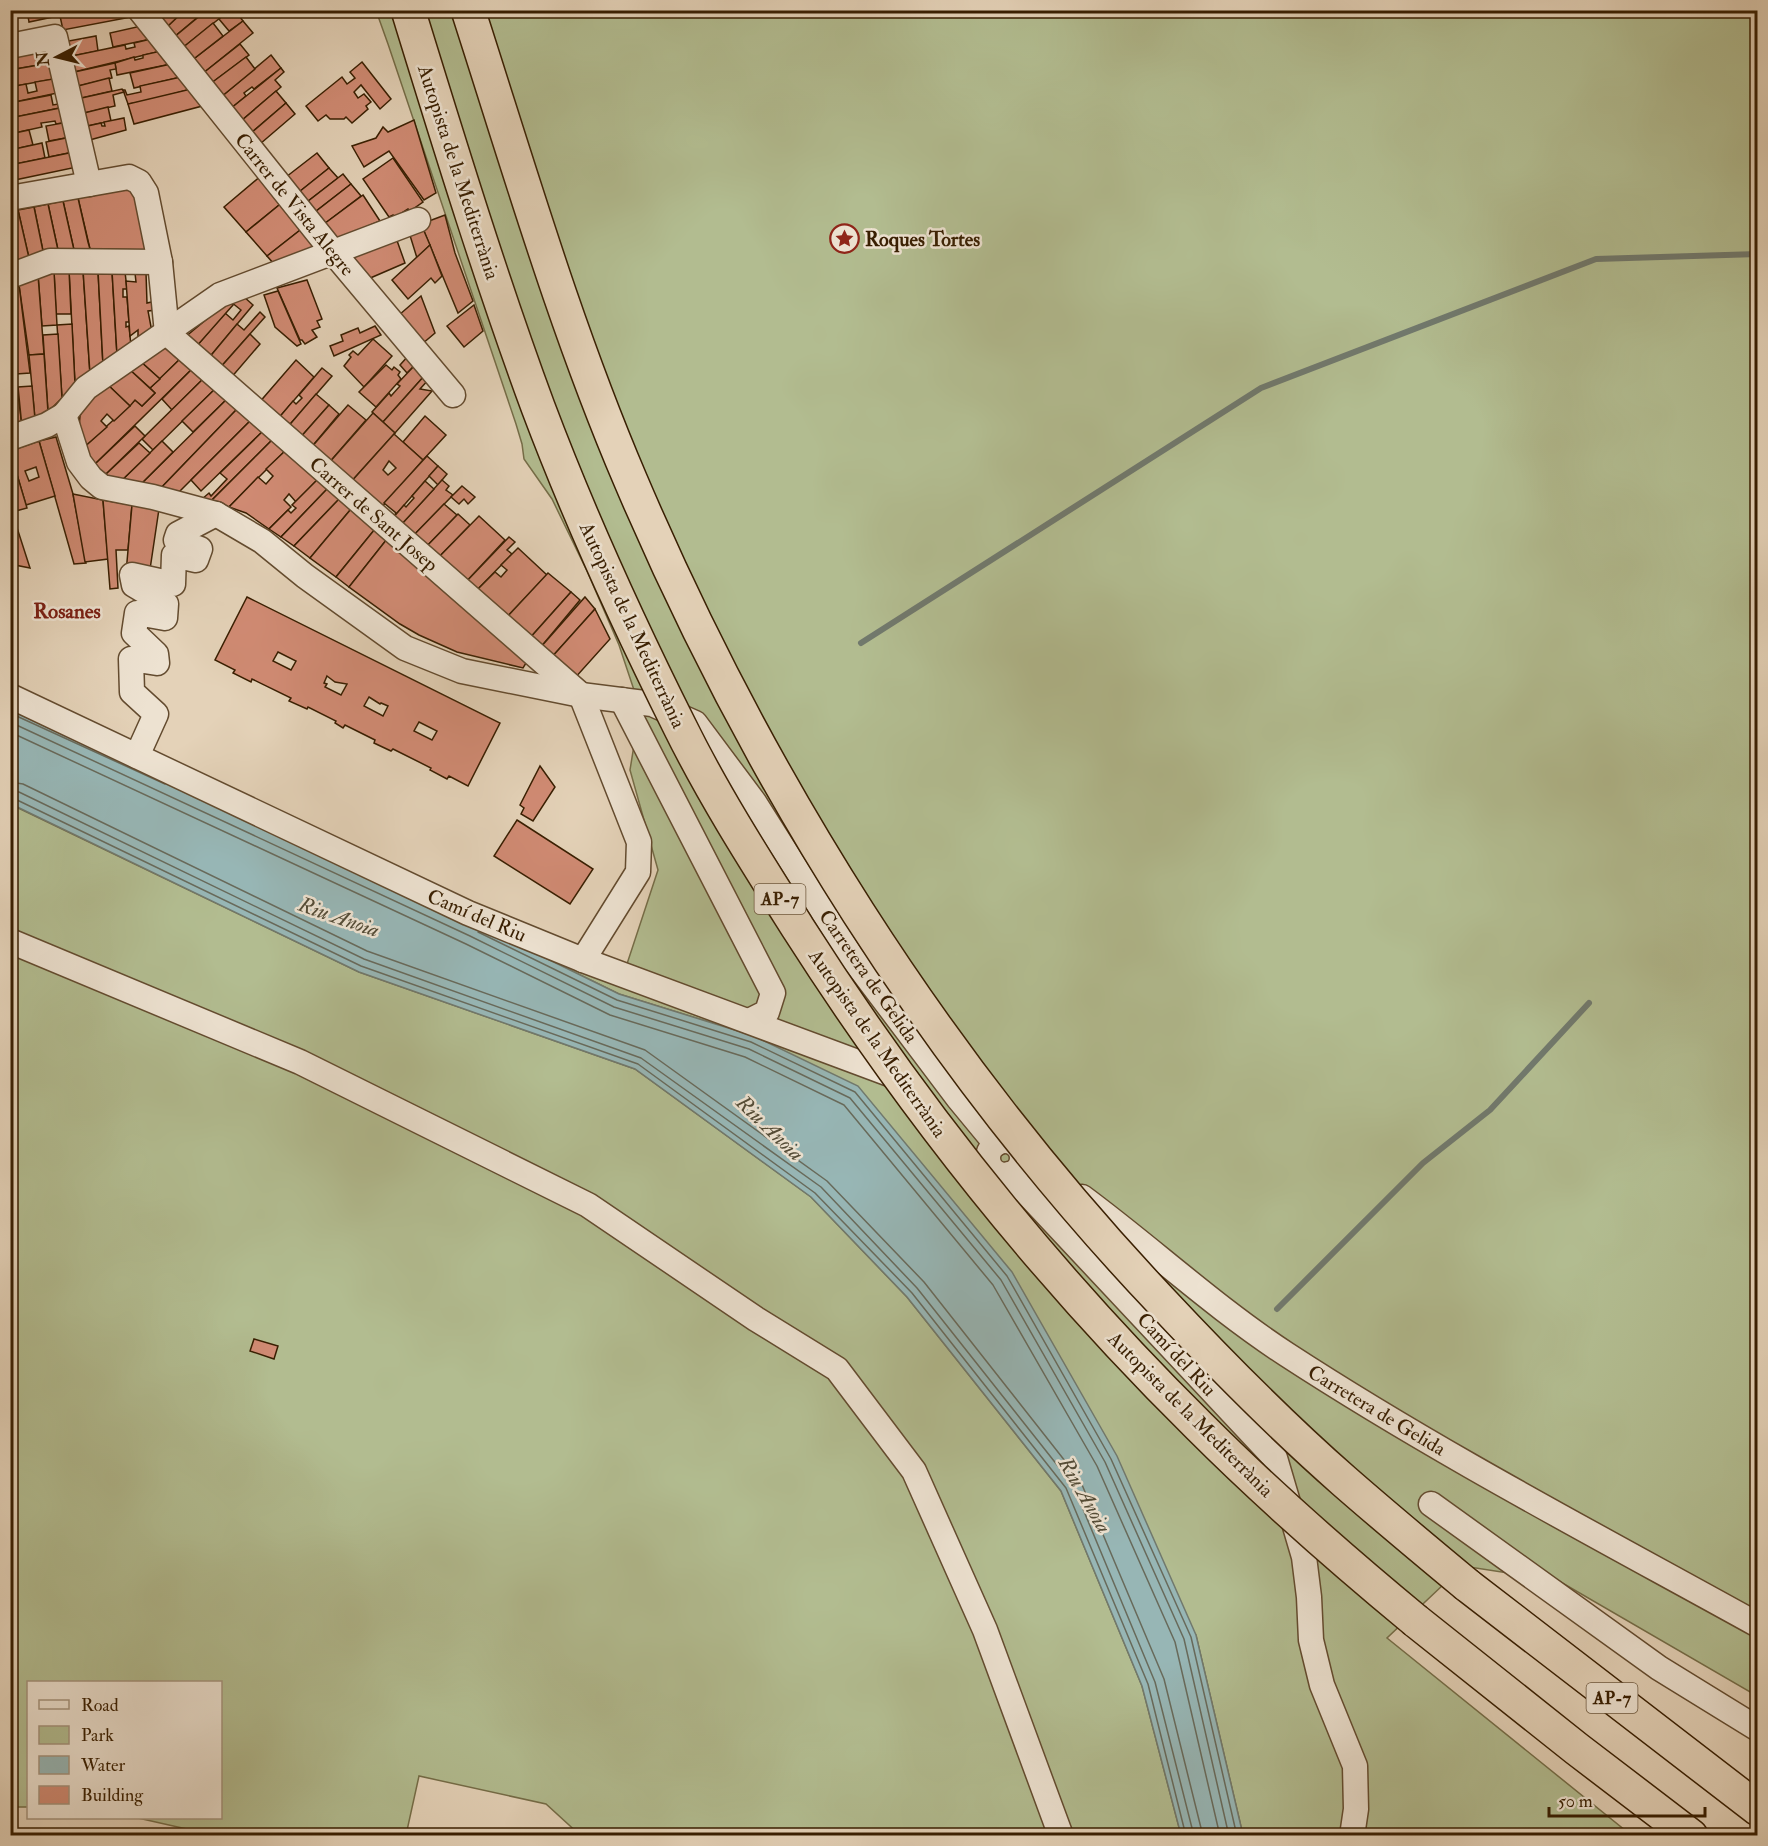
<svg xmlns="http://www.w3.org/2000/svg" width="1768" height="1846" viewBox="0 0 1768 1846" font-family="'IM FELL Double Pica',serif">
	<rect width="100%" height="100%" fill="#e4d2b8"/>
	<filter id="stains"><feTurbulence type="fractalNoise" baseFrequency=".00333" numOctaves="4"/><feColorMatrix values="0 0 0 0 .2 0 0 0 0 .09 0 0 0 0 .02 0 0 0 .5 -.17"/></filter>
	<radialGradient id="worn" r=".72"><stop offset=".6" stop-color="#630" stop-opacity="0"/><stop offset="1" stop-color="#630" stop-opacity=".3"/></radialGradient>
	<g fill="#b2bc90" stroke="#756d48" stroke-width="1.5">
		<path d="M369 11H1757V1696L1559 1581 1463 1566 1387 1638 1631 1835H1243L1196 1635 754 1036 619 994 476 924 622 979 658 870 630 770 640 708 619 645 587 571 552 499 524 459 522 444 516 424 388 44 378 16Z"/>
		<path d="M10 804 359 972 635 1069 811 1197 907 1297 1061 1491 1142 1686 1181 1835H580L546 1804 419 1776 406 1835H213L138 1818H220V1682H28V1807H11Z"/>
	</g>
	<path fill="#97b6b5" stroke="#71796d" stroke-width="1.5" d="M10 707 476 924 619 994 754 1036 858 1086 1012 1272 1117 1456 1196 1635 1243 1835H1181L1142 1686 1061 1491 907 1297 811 1197 635 1069 359 972 11 804Z"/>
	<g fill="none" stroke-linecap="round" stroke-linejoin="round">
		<g stroke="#686a5b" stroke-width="1.5">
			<path d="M10 713 165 784"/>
			<path d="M10 722 470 936 614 1007 749 1049 850 1098 1001 1280 1105 1462 1184 1639 1229 1836"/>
			<path d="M10 732 466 944 610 1015 745 1057 844 1105 993 1285 1097 1466 1175 1642 1220 1836"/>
			<path d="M10 782 23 784 367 951 645 1050 827 1181 924 1282 1080 1480 1164 1679 1203 1836"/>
			<path d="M10 791 19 792 364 959 641 1058 821 1187 917 1288 1073 1485 1155 1682 1194 1836"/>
			<path d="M10 799H15L361 966 638 1064 815 1193 912 1293 1066 1488 1148 1684 1186 1836"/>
			<path d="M478 932 617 1000 751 1042 855 1092 1007 1276 1111 1459 1191 1637 1237 1836"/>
		</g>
		<g stroke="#71796d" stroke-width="6">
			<path d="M861 643 1261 388 1596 259 1758 254"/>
			<path d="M1277 1309 1423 1163 1490 1110 1589 1003"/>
		</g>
	</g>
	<g fill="#d18b74" stroke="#381e01" stroke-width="1.5" fill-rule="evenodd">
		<path d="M27 10H86L29 22Z"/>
		<path d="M86 10H126L131 17 63 30 60 16Z"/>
		<path d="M150 10H185L165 29Z"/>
		<path d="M185 10H195L199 16 173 38 165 29Z"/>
		<path d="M207 10H230L181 49 173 38Z"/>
		<path d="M230 10H235L243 21 229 31 219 19Z"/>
		<path d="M243 21 253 33 202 74 191 61Z"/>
		<path d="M213 23 223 36 191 61 181 49Z"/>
		<path d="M141 26 151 39 113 47 110 33Z"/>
		<path d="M96 36 98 51 67 57 63 42Z"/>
		<path d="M151 39 161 51 70 73 67 57 125 45 126 49 135 47 134 43Z"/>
		<path d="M240 44 249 55 210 84 202 74Z"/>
		<path d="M43 46 56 62 10 70V53Z"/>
		<path d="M161 51 171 64 117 75 115 63 134 57 135 60 143 58V55Z"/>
		<path d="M271 55 281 68 254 89 252 87 244 93 246 96 230 109 221 97Z"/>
		<path d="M246 57 255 69 221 97 210 84Z"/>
		<path d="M56 62 59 78 10 87V70Z"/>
		<path d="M362 62 391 99 380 109 361 85 354 92 358 98 364 94 371 102 366 106 368 109 352 123 346 117 344 119H330L326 115 318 121 306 106 342 77 347 84 355 78 350 72Z"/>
		<path d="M115 63 116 69 110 70 112 78 74 87 70 73Z"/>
		<path d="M171 64 181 77 134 88 130 73Z"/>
		<path d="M281 68 284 72 275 80 281 87 241 121 230 109Z"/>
		<path d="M181 77 191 89 147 101 128 104 123 90H125L127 95 141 92 140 86Z"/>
		<path d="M59 78 62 92 10 103V87L26 84 28 93 37 91 35 82Z"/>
		<path d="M109 78 112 91 77 99 74 87Z"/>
		<path d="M122 89 124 92 113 95 115 106 80 114 77 99Z"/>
		<path d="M191 89 206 105 134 124 128 104Z"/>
		<path d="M276 91 286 103 251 133 241 121Z"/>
		<path d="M51 95 53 105 64 103 65 107 10 118V103Z"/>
		<path d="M286 103 295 114 260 144 251 133Z"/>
		<path d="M65 107 68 122 56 124 55 121 41 123 42 127 10 134V118Z"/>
		<path d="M108 107 111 121 83 127 80 114Z"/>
		<path d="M124 118 126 130 86 141 83 127 101 123 102 126H105L104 122Z"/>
		<path d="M414 120 436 193 424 200 389 151 364 167 352 146 376 138 383 127 388 132Z"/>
		<path d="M68 122 71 137 49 141 46 126Z"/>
		<path d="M29 130 33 145 10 150V134Z"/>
		<path d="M71 137 74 152 49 157 46 142Z"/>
		<path d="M42 143 45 158 10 165V150Z"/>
		<path d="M74 152 77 167 10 181V165Z"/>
		<path d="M317 153 329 168 299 192 286 177Z"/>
		<path d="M393 158 423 202 410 211 408 209 394 218 393 215 389 217 363 179Z"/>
		<path d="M329 168 338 178 307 202 299 192Z"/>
		<path d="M343 174 351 184 315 212 307 202Z"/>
		<path d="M262 175 284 201 246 232 224 207Z"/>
		<path d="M351 184 361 196 324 224 315 212Z"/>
		<path d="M128 187 139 194 153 250 90 249 78 198Z"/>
		<path d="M363 195 380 221 337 239 324 224Z"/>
		<path d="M78 198 88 242 90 249 74 250 63 201Z"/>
		<path d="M63 201 74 250H58L48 204Z"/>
		<path d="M284 201 304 227 267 256 246 232Z"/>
		<path d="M48 204 58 250 43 251 34 207Z"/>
		<path d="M34 207 43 251 29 258 18 210Z"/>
		<path d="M18 210 29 258 15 265 10 245V211Z"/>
		<path d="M445 215 455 253 473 301 458 313 421 224Z"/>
		<path d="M421 224 430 245 417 258 408 229Z"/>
		<path d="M304 227 319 245 274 264 267 256Z"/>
		<path d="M395 235 405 263 368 279 352 258Z"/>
		<path d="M430 245 442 276 435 283 431 278 408 299 392 280Z"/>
		<path d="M69 270H83L90 374 75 384Z"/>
		<path d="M69 270 71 314H56L54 271Z"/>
		<path d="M83 270 98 271 103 365 90 374Z"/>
		<path d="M54 271 57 325 42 326 38 275Z"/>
		<path d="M98 271H112L117 355 103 365Z"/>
		<path d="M112 271 125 272 127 289H123V297H127L129 322H126V327L129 326 131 346 117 355Z"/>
		<path d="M135 273H146L147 303 156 301 157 310 148 311 152 332 138 341V330L130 336 126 281 136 282Z"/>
		<path d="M38 275 44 354 29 355 19 285Z"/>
		<path d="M307 280 322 319 317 321 320 327 312 330 317 337 305 344 302 340H300L277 288Z"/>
		<path d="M19 285 30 373 16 374 10 325V290Z"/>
		<path d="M278 291 301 344 297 346 275 327 264 295Z"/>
		<path d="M243 296 253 305 208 359 195 348 225 313 233 320 241 310 231 302Z"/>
		<path d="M421 296 435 333 422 344 399 315Z"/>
		<path d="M230 302 233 305 195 348 184 338 219 309Z"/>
		<path d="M474 305 483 331 464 347 447 326Z"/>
		<path d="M260 312 265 317 219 369 208 359 237 324 244 330Z"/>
		<path d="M72 324 75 384 62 398 57 325Z"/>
		<path d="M10 325 22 427 10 431Z"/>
		<path d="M375 326 381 335 334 356 330 346 343 341 341 335 358 328 360 333Z"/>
		<path d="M58 334 62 398 48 412 43 335Z"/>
		<path d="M250 334 260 344 230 379 219 369Z"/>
		<path d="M373 339 392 356 364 387 344 366 351 357 349 355 353 351 358 355Z"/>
		<path d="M165 345 180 359 160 379 140 361Z"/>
		<path d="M44 354 48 412 35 419 29 355Z"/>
		<path d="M409 355 416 364 407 373 400 365Z"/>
		<path d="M180 359 192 369 94 465 83 448 135 400 142 406 155 393 150 388Z"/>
		<path d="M296 360 314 377 277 420 258 404Z"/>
		<path d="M140 361 160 379 150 388 129 369Z"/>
		<path d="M416 364 425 375 383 422 372 412 389 393 391 396 400 386 397 384Z"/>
		<path d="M386 365 392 370 394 367 400 372 398 375 401 379 376 407 359 392Z"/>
		<path d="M322 368 332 376 286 429 277 420 293 401 296 404 302 398 299 395Z"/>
		<path d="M129 369 155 393 142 406 135 400 130 406 107 384Z"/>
		<path d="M192 369 203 379 172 410 162 399Z"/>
		<path d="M425 375 429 379 420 389 432 391 395 433 383 422Z"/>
		<path d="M203 379 215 389 153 450 142 439Z"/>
		<path d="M107 384 130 406 114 421 107 414 101 421 107 427 83 448 79 428 80 416 84 405Z"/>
		<path d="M32 386 35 419 22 427 18 387Z"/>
		<path d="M215 389 227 399 193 432 182 421Z"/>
		<path d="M316 394 329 405 299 439 286 429Z"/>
		<path d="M227 399 237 409 158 491 138 487Z"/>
		<path d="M329 405 339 414 310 449 299 439Z"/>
		<path d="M348 405 366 420 328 464 310 449Z"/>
		<path d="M237 409 250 421 177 494 158 491Z"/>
		<path d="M373 413 395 433 350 483 328 464Z"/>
		<path d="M425 416 446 435 423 460 403 442Z"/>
		<path d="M250 421 263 431 201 491 191 480Z"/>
		<path d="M135 426 145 436 105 475 94 465Z"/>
		<path d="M263 431 272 440 211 501 202 499 209 493 211 496 227 479 220 473Z"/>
		<path d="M394 434 423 460 381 508 350 483ZM389 461 396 468 388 475 383 470Z"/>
		<path d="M56 437 73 494 86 563 74 564 39 441Z"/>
		<path d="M272 440 285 451 229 507 211 501Z"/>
		<path d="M39 441 55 496 26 505 10 451ZM36 467 39 477 29 481 25 471Z"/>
		<path d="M162 441 173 452 138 487 119 483Z"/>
		<path d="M139 443 150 453 119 483 105 475Z"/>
		<path d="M10 451 27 508 12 512 10 506Z"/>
		<path d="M285 451 318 479 296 502 289 494 284 500 291 507 269 529 246 513 229 507 258 477 266 484 273 476 266 469Z"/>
		<path d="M427 456 438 466 392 519 396 513 384 503Z"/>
		<path d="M438 466 447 474 438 485 429 476Z"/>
		<path d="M318 479 328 488 281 537 269 529 288 510 291 513 296 508 292 505Z"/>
		<path d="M442 480 449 486 446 490 453 495 412 537 400 526Z"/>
		<path d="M425 481 434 489 400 526 392 519 404 505 406 507 414 498 412 496Z"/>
		<path d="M462 486 475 497 468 504 464 499 459 504 451 497Z"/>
		<path d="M328 488 340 498 294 546 281 537Z"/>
		<path d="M73 494 103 500 108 559 85 562Z"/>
		<path d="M340 498 351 509 310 558 294 546Z"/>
		<path d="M103 500 132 505 128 550H116L118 588 110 589Z"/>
		<path d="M444 504 457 515 425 548 412 537Z"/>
		<path d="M132 505 159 509 149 576 126 573Z"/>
		<path d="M10 506 30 568 15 565 10 551Z"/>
		<path d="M351 509 375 529 336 577 310 558Z"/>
		<path d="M458 514 470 525 437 559 425 548Z"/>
		<path d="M479 516 505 540 465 583 437 559Z"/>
		<path d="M375 529 387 539 349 587 336 577Z"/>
		<path d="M509 537 515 542 507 550 512 554 475 592 465 583Z"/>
		<path d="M387 539 528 660 523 668 457 652 419 635 400 624 349 587Z"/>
		<path d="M518 548 547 575 506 618 475 592 495 572 501 577 507 570 501 565Z"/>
		<path d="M548 573 571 592 529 639 506 618Z"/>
		<path d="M571 592 580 600 540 648 529 639Z"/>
		<path d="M247 597 500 723 468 786 449 776 447 779 430 770 431 768 393 749 391 751 374 743 375 740 345 725 343 728 335 723 336 721 308 707 307 709 289 701 291 698 252 679 251 682 233 673 235 670 215 660ZM278 652 296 661 291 670 273 661ZM327 676 335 682 347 684 341 695 325 687 327 684 324 683ZM369 697 380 704 381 703 388 706 383 716 364 706ZM419 722 437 731 432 740 414 731Z"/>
		<path d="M585 597 595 609 551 658 540 648Z"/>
		<path d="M595 609 610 639 574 679 551 658Z"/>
		<path d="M540 766 555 787 533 821 521 814 524 808 520 805Z"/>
		<path d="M517 820 593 869 570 904 494 856Z"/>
		<path d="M254 1339 278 1346 274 1359 250 1351Z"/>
	</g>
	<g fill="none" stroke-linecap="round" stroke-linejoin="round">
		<defs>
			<g id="minor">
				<path d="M140 10 333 252 453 395"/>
				<path d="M10 46 55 37 89 184"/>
				<path d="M10 198 129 177 139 182 146 193 160 262 167 333"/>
				<path d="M10 276 50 261 160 262"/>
				<path d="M167 333 581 695 639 842 638 872 583 960"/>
				<path d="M64 415 79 462 91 478 102 487 153 497 216 514 262 541 305 576 405 648 462 671 581 695 652 704 695 723 754 802 851 956 958 1098 996 1144"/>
				<path d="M10 438 47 425 64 415 86 388 220 295 418 220"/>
				<path d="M10 696 468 913 583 960 903 1079"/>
				<path d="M622 700 773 993 767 1012 749 1021"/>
				<path d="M137 756 156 714 132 692 131 659 157 663 156 654 134 633 137 613 165 618 166 604 134 585 132 575 173 584 174 555 196 560 200 549 176 540 178 534 216 514"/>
				<path d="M10 941 300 1062 588 1205 756 1319 837 1369 914 1471 985 1630 1061 1836"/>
				<circle cx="1005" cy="1158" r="17"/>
				<path d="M1009 1174 1275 1458 1304 1557 1309 1597 1311 1640 1322 1685 1355 1766 1356 1809 1352 1836"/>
				<path d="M1082 1197C1151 1248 1214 1307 1286 1354 1438 1453 1599 1537 1758 1625"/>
				<path d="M1431 1504 1659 1668 1758 1729"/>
			</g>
			<g id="highway">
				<path d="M1467 1585 1758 1809"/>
				<path d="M1416 1621 1577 1749 1691 1836"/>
			</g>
		</defs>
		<use href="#minor" stroke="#634b2f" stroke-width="27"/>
		<use href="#highway" stroke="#381e01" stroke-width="36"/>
		<use href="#minor" stroke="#ede2d1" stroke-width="24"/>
		<use href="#highway" stroke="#e4d2b8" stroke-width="33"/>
		<defs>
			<g id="highway-bridge">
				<path d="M408 10C449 143 490 277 538 407 579 516 628 623 680 727 714 796 757 863 798 928 913 1108 1047 1276 1199 1426 1268 1495 1341 1559 1416 1621"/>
				<path d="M468 10C519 168 565 327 630 479 758 780 935 1062 1160 1300 1219 1363 1279 1424 1344 1481 1384 1516 1426 1551 1467 1585"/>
			</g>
		</defs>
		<use href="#highway-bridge" stroke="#381e01" stroke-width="36" stroke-linecap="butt"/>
		<use href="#highway-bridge" stroke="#e4d2b8" stroke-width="33"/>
	</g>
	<defs>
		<symbol id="sight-ring" viewBox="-11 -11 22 22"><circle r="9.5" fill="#ede2d1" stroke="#8f2418" stroke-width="1.5"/><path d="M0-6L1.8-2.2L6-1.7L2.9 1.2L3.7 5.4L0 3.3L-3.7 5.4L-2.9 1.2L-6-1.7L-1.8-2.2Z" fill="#8f2418"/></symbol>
	</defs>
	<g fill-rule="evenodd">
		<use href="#sight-ring" x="828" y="222" width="33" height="33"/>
	</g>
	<g text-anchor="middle" stroke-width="5" stroke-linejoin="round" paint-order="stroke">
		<g fill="#ede2d1" stroke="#6e593f" stroke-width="1.5">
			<rect x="754.5" y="884" width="51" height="30" rx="4.5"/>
			<rect x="1586.5" y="1683" width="51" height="30" rx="4.5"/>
		</g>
		<g font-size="18" font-weight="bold" fill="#381e01">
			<text x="780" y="905">AP-7</text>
			<text x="1612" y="1704">AP-7</text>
		</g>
		<g font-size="20" fill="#381e01" stroke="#ede2d1">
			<text transform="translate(459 172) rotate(72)" y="7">Autopista de la Mediterrània</text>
			<text transform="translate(295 204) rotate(51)" y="7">Carrer de Vista Alegre</text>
			<text transform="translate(374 514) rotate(41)" y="7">Carrer de Sant Josep</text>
			<text transform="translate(633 625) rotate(65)" y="7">Autopista de la Mediterrània</text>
			<text transform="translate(477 915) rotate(23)" y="7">Camí del Riu</text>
			<text transform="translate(869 976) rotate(55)" y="7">Carretera de Gelida</text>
			<text transform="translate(878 1043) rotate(55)" y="7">Autopista de la Mediterrània</text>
			<text transform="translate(1177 1354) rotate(47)" y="7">Camí del Riu</text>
			<text transform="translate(1377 1410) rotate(31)" y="7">Carretera de Gelida</text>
			<text transform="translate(1191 1414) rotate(45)" y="7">Autopista de la Mediterrània</text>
		</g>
		<g font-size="20" font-weight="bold" fill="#381e01" stroke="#ede2d1" text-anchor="start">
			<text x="865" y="246">Roques Tortes</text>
		</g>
		<g font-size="21" font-weight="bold" fill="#7a1f14" stroke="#ede2d1">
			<text x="67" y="618">Rosanes</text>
		</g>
		<g font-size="21" font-style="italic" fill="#544c37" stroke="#ede2d1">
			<text transform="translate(339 917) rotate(19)" y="7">Riu Anoia</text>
			<text transform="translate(770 1128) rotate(44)" y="7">Riu Anoia</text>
			<text transform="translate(1085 1495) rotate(60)" y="7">Riu Anoia</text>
		</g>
	</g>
	<rect width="1768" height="1846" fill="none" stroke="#e4d2b8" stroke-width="36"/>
	<rect x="12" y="12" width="1744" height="1822" fill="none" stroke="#381e01" stroke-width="3"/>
	<rect x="18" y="18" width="1732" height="1810" fill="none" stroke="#381e01" stroke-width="1.5"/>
	<rect x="27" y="1681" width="195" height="138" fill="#ede2d1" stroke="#a5947e" stroke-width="1.5"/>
	<rect x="39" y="1700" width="30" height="9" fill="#ede2d1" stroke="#a5947e" stroke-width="1.5"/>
	<text x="81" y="1711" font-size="18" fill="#381e01">Road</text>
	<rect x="39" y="1726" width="30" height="18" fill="#b2bc90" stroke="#a5947e" stroke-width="1.5"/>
	<text x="81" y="1741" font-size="18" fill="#381e01">Park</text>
	<rect x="39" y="1756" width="30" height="18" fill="#97b6b5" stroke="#a5947e" stroke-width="1.5"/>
	<text x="81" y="1771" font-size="18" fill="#381e01">Water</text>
	<rect x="39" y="1786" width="30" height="18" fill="#d18b74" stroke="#a5947e" stroke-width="1.5"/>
	<text x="81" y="1801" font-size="18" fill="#381e01">Building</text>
	<g transform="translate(57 57) rotate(263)" stroke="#ede2d1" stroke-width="4.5" paint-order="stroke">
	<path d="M0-4.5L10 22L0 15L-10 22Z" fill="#381e01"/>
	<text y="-9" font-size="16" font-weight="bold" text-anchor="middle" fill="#381e01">N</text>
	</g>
	<path d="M1549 1807v9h156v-9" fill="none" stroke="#381e01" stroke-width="3"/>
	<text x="1558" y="1807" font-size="18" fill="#381e01" stroke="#ede2d1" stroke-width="4.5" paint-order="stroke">50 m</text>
	<rect width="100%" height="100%" filter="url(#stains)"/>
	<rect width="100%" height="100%" fill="url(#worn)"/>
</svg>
